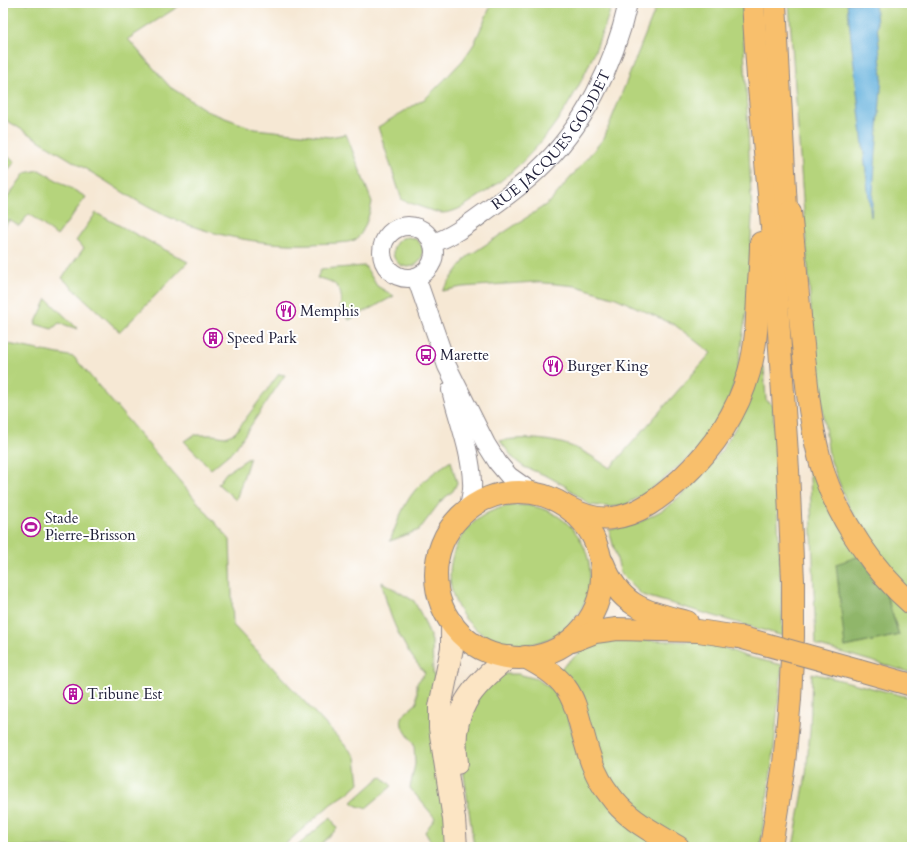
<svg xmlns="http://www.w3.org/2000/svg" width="915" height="850" viewBox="0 0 915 850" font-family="Cardo,serif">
	<rect width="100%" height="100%" fill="#fff"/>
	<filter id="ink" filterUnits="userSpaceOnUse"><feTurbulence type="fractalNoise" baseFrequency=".025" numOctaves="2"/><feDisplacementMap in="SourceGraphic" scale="8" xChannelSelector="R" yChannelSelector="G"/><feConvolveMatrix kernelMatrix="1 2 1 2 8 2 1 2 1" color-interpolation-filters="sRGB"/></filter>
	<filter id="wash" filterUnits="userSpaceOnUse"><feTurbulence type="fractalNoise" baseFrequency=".012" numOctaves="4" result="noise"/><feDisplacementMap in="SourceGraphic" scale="16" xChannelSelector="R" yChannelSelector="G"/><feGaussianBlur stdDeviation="0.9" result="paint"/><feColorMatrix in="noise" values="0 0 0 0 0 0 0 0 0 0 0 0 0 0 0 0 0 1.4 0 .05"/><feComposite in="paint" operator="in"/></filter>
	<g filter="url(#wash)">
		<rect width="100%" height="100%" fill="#f6e8d4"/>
		<g fill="#b5d47b" stroke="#6c7b5b">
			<path d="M3 3H177L179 6 128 39 170 87 209 112 255 129 330 137 346 134 372 202C370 212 364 235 355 240 347 244 322 243 313 244 268 246 217 237 176 220 150 210 127 195 104 180 70 160 37 139 3 118Z"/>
			<path d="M492 3H612C610 14 605 24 601 35 578 100 537 160 478 197 467 204 457 212 443 213 435 213 411 203 402 200L378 127 426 98 446 78 463 60 474 44Z"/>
			<path d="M655 3H742L752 216 748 301 737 373 729 399 700 448 672 472 646 493 625 505 610 507 590 505 565 486 547 476 524 467 514 459 500 441C523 436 559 439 580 450 591 455 600 462 610 468L711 353 675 325 616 298 576 286 535 282 462 287 442 291 467 257 550 202 604 138 655 10Z"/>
			<path d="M789 3H912V592L904 586 867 536 848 506 829 456 813 339Z"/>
			<path d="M3 154 15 161 3 178Z"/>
			<path d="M39 170 86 197 57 236 29 214 19 226 9 220 3 230V204L25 173Z"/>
			<path d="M96 213 188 262 120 332 62 278 84 248 76 241Z"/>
			<circle cx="408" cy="252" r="15"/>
			<path d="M365 266 377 286 394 296 349 320 340 308C345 289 335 280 317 278L321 269Z"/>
			<path d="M47 299 78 329 59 323 52 329 35 324Z"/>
			<path d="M3 343 74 357 230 540 233 625 356 757 359 783 348 793 331 804 282 847H3Z"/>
			<path d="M757 366 764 368 766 400 773 405 783 636 642 595 621 574 609 530 636 524 668 507 692 485 720 453 737 425Z"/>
			<path d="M279 374 285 375 235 449 211 469 184 441 194 435H213L225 437 235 433Z"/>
			<path d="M809 451 860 556 845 647 899 635 884 588 912 612V673L816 645Z"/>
			<path d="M250 457 236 500 218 484 226 473Z"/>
			<path d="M451 461 457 483 453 491 441 501 419 530 390 541C398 521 404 501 419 486 428 476 440 468 451 461Z"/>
			<circle cx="520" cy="575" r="70"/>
			<path d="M382 582 414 601 423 618 432 641 433 672 435 678 447 832 446 847H425L431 842 425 832 435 818 410 788 415 764 414 745 402 726 401 717 417 703V683L425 673C402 647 388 616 382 582Z"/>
			<path d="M595 639 710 642 745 656 782 665 773 758 760 847H689L634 814 601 766 558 671Z"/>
			<path d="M812 673 912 698V847H793L806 775 810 731Z"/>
			<path d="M502 674H518L537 679 552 689 565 706 583 770 662 847H474L463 768 468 715 484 688Z"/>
			<path d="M381 776 392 786 366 808 357 806 352 802Z"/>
			<path d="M331 817 337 829 318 847H296Z"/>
		</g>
		<path fill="#90b66b" stroke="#596c53" d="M860 556 884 588 899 635 845 647 836 564Z"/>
		<path fill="#64b1dd" stroke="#436a8c" d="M847 3H875L882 76 871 217Z"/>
	</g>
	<g filter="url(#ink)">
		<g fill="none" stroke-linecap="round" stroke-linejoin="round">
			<defs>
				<g id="minor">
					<circle cx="408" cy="252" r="26"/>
					<path id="s1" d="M433 243C454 236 471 222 489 209 506 197 522 185 537 171 584 127 614 66 628 3"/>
					<path d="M416 277 447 366 486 444 498 463 509 476 533 493"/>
					<path d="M451 390C458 420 471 451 472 482 473 491 470 501 468 510"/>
				</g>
				<g id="secondary">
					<path d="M452 623V648L440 707V728L454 819 456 847"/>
					<path d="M457 763C449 711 471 687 509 657"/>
				</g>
				<g id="primary">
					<path d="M753 3 758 77 772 226 788 470 793 581V637L790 699 784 764 771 847"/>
					<path d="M775 3 787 227"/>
					<path d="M790 212C795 256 798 301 803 345 807 389 811 432 824 474 840 521 875 572 912 604"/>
					<circle cx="519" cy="575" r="83"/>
					<path d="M569 508C582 515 597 520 612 518 639 515 661 497 680 480 712 450 737 415 749 372 756 348 757 322 758 297 759 279 761 261 761 243"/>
					<path d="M603 563C621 608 645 611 687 622"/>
					<path d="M572 641 595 632 617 629 698 631 739 637"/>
					<path d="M525 657C540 665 556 674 566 688 575 700 578 716 582 730 588 753 594 775 609 794 626 819 653 832 678 847"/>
					<path d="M859 670 912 685"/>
				</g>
			</defs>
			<use href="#minor" stroke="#8c8588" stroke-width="20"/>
			<use href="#secondary" stroke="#8c8588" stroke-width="24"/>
			<use href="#primary" stroke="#8c8588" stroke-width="24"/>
			<use href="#minor" stroke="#fff" stroke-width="18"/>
			<use href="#secondary" stroke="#fce5c4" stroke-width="22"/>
			<use href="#primary" stroke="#f8bf6c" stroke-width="22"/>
			<defs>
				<path id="primary-bridge" d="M739 637 859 670"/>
			</defs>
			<use href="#primary-bridge" stroke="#8c8588" stroke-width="24" stroke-linecap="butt"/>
			<use href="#primary-bridge" stroke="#f8bf6c" stroke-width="22"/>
		</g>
	</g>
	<defs>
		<symbol id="restaurant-ring" viewBox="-11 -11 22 22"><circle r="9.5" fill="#fff" stroke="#b5179e" stroke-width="1.5"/><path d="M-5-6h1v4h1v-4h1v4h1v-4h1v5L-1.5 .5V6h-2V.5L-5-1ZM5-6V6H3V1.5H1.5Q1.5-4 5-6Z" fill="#b5179e"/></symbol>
		<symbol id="building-ring" viewBox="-11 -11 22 22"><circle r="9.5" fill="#fff" stroke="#b5179e" stroke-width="1.5"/><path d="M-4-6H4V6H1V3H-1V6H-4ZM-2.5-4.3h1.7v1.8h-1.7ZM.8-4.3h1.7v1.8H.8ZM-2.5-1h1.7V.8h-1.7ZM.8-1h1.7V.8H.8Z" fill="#b5179e"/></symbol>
		<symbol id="bus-ring" viewBox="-11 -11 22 22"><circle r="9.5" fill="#fff" stroke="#b5179e" stroke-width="1.5"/><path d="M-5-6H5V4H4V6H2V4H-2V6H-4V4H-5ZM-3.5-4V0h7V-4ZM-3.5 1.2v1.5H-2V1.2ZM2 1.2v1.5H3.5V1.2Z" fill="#b5179e"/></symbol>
		<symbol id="stadium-ring" viewBox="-11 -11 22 22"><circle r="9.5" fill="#fff" stroke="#b5179e" stroke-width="1.5"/><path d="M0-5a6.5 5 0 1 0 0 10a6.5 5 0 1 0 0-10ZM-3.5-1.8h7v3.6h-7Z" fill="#b5179e"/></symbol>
	</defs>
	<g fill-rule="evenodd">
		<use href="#restaurant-ring" x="275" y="300" width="22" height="22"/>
		<use href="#building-ring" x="202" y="327" width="22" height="22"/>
		<use href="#bus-ring" x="415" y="344" width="22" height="22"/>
		<use href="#restaurant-ring" x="542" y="355" width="22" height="22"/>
		<use href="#stadium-ring" x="20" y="516" width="22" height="22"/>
		<use href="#building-ring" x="62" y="683" width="22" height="22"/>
	</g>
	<g text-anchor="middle" stroke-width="4" stroke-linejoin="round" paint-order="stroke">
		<g font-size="15" fill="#22223b" stroke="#fff">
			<text dy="5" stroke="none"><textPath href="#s1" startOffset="160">RUE JACQUES GODDET</textPath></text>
		</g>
		<g font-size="15" fill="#22223b" stroke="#fff" text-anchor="start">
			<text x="300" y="316">Memphis</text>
			<text x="227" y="343">Speed Park</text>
			<text x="440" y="360">Marette</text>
			<text x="567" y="371">Burger King</text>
			<text x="45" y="523">Stade<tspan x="45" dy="17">Pierre-Brisson</tspan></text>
			<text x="87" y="699">Tribune Est</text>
		</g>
	</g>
	<rect width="915" height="850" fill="none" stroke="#fff" stroke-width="16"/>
</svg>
